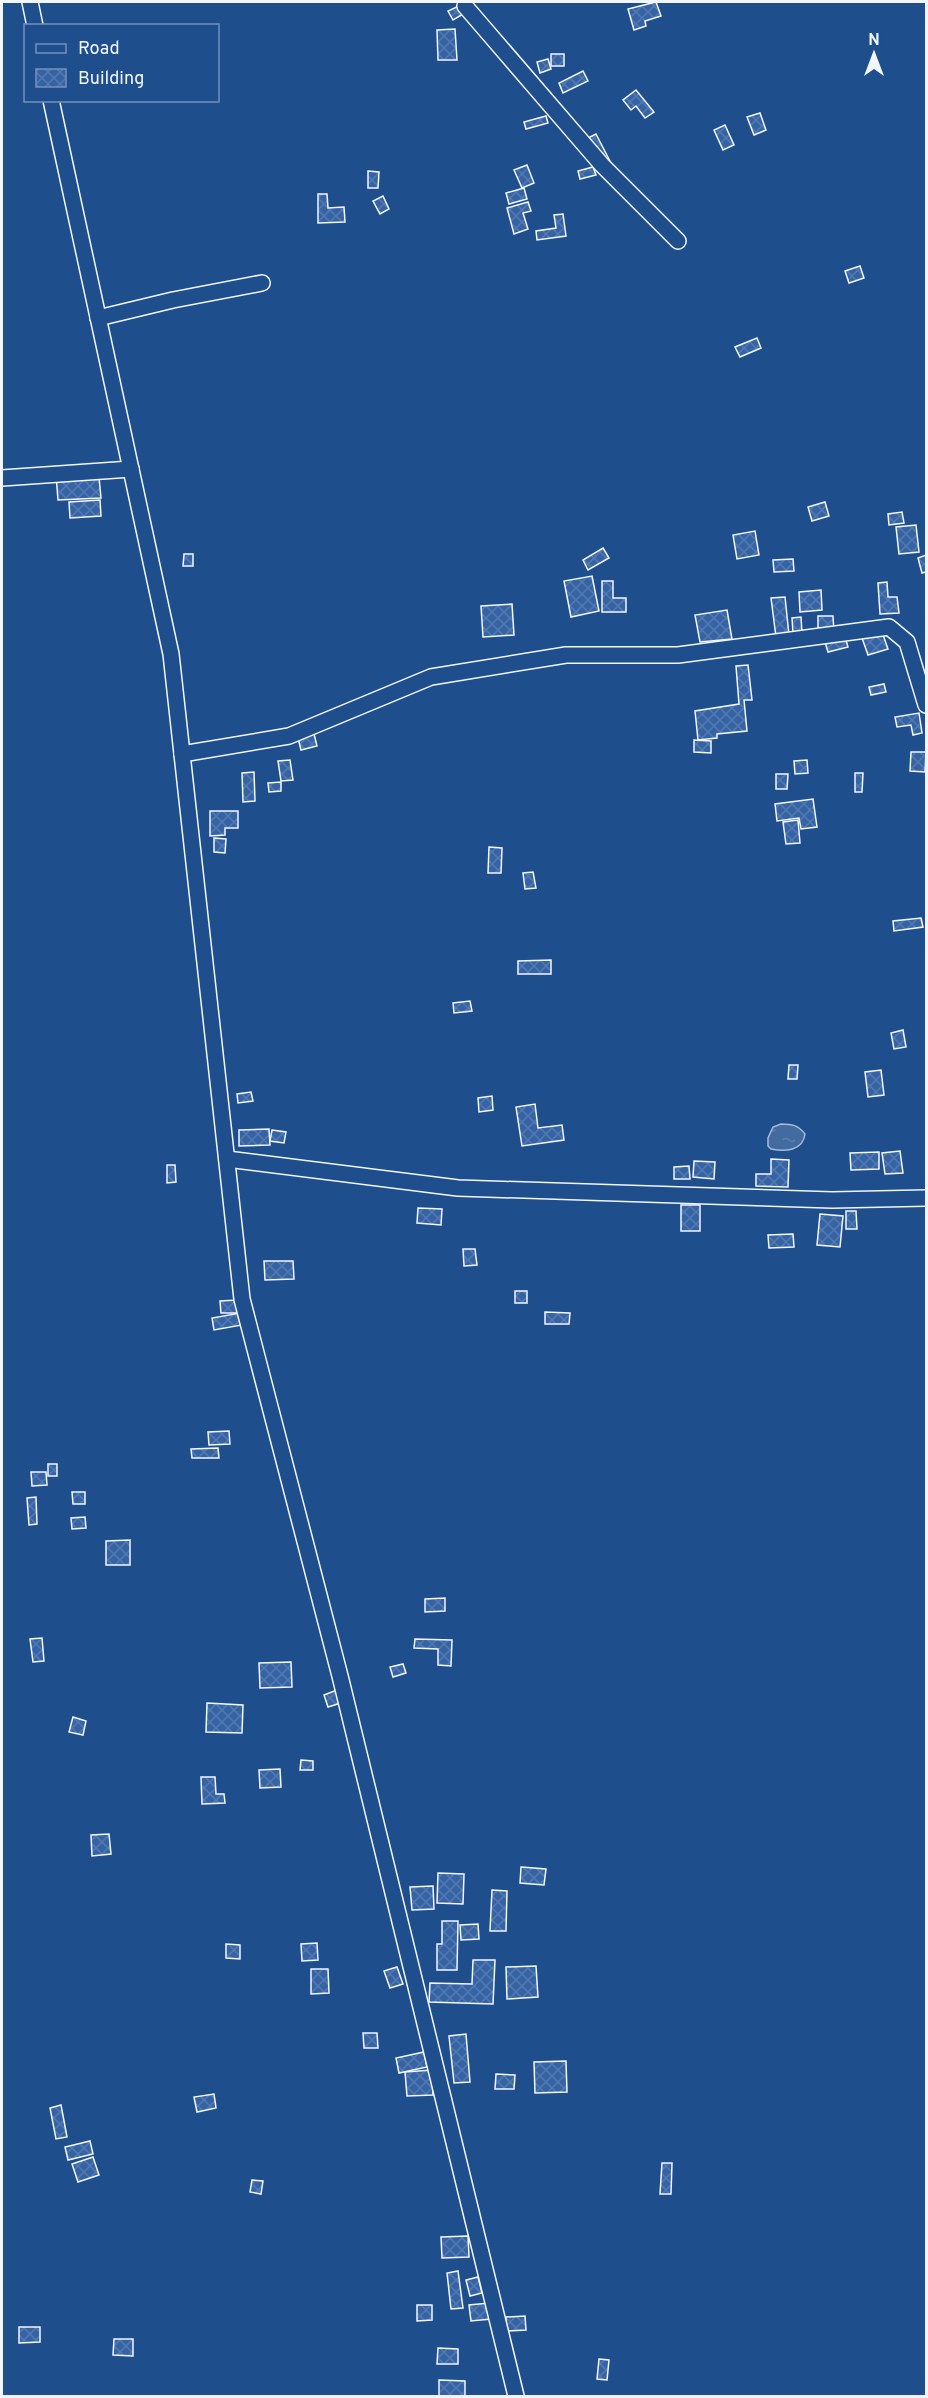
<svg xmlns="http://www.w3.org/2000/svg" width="928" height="2398" viewBox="0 0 928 2398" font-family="Overpass,sans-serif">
	<defs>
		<pattern id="water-ripples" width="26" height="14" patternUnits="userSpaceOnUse" patternTransform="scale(1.5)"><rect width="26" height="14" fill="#446ba0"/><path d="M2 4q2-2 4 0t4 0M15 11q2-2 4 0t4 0" fill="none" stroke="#5f81ae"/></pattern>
		<pattern id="building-cross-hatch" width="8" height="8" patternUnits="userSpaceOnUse" patternTransform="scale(1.5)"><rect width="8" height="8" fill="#3563a3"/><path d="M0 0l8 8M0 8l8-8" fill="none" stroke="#537ab1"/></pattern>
	</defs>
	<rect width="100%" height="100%" fill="#1f4e8c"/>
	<path fill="url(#water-ripples)" stroke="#a8bbd7" stroke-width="1.5" d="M781 1124C792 1124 798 1125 805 1134 803 1151 785 1152 771 1149L768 1146V1138L773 1127Z"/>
	<g fill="url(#building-cross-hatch)" stroke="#f2f6ff" stroke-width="1.5">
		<path d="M656 2 661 16 645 21 646 26 634 30 628 9Z"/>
		<path d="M461 5 465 13 453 20 448 11Z"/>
		<path d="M455 29 457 60H438L437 30Z"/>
		<rect x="551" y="54" width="13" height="12"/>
		<path d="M548 59 551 69 540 73 537 62Z"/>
		<path d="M583 71 588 81 563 93 559 83Z"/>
		<path d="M636 90 654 112 645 118 636 106 631 110 623 100Z"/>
		<path d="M760 113 766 130 754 135 747 117Z"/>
		<path d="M546 116 548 123 526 129 524 122Z"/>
		<path d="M725 125 734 145 723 150 714 130Z"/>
		<path d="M596 134 612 165 586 139Z"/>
		<path d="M527 165 534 183 522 188 514 170Z"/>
		<path d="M593 167 596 175 580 179 578 171Z"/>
		<path d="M368 171 379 172 378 188H368Z"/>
		<path d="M524 188 527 199 509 204 506 193Z"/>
		<path d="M318 194H327L328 208 344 207 345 222 318 223Z"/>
		<path d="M383 196 389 209 380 214 373 201Z"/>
		<path d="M528 202 531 211 523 213 528 229 514 234 507 208Z"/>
		<path d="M563 214 566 236 537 240 536 231 556 228 554 215Z"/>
		<path d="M860 266 864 278 849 283 845 271Z"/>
		<path d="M757 338 761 348 740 357 735 347Z"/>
		<path d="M56 475 99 477 101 498 58 500Z"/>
		<path d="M100 500 101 516 70 518 69 502Z"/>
		<path d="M825 502 829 516 812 521 808 507Z"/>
		<path d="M902 512 904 523 889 525 888 514Z"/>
		<path d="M916 525 919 552 899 554 896 527Z"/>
		<path d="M755 531 759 555 737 559 733 535Z"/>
		<path d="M603 548 609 558 588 570 583 560Z"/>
		<path d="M184 554H193V566H183Z"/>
		<path d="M926 555V572L922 573 918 558Z"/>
		<path d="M793 559 794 571 774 572 773 560Z"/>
		<path d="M592 576 599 611 571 617 564 581Z"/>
		<path d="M602 581H613V598H626V612H602Z"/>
		<path d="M887 582 888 597H897L899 613 880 614 878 583Z"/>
		<path d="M821 590 822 610 800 612 799 592Z"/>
		<path d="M785 597 789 635 776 637 771 598Z"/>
		<path d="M512 604 514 635 483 637 481 606Z"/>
		<path d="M727 610 732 639 700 642 695 615Z"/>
		<path d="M818 616H833L834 633H818Z"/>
		<path d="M801 617 802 633H793L792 618Z"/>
		<path d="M881 629 888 649 868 655 861 635Z"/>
		<path d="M845 637 848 647 828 652 825 642Z"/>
		<path d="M748 665 752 700H744L747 731 717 734V738L698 740 695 711 739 704 736 666Z"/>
		<path d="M884 684 886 692 871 695 869 687Z"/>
		<path d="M919 713 922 733 913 735 911 725 897 727 895 717Z"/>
		<path d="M314 734 317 746 301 750 298 738Z"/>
		<path d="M694 740 711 741V753L694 752Z"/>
		<path d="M911 752H926L925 772 910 771Z"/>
		<path d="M290 760 293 780 281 781 278 761Z"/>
		<path d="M807 760 808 773 795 774 794 761Z"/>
		<path d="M254 772 255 801 243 802 242 773Z"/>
		<path d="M855 773H863L862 792H855Z"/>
		<path d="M776 774H788L787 789H776Z"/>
		<path d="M281 782V791L269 792 268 783Z"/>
		<path d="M813 799 817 827 801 829 799 818 777 821 775 804Z"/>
		<path d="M210 811H238V828H225V835L210 836Z"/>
		<path d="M798 820 800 843 786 844 783 822Z"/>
		<path d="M214 838 226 839 225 853 214 852Z"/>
		<path d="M489 847 502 848 501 873H488Z"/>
		<path d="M533 872 536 888 525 889 523 873Z"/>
		<path d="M921 918 923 927 894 931 893 921Z"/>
		<path d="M551 960V974H518V961Z"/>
		<path d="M470 1001 472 1011 454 1013 453 1003Z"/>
		<path d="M903 1030 906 1047 894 1049 891 1033Z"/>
		<path d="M789 1065H798L797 1079H788Z"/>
		<path d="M881 1070 884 1095 868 1097 865 1072Z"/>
		<path d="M251 1092 253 1101 238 1103 237 1094Z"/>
		<path d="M492 1096 493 1110 479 1112 478 1098Z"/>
		<path d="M535 1104 538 1128 562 1125 564 1140 522 1146 516 1107Z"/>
		<path d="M269 1129 270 1145 239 1146V1130Z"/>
		<path d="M272 1130 286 1132 284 1143 270 1141Z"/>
		<path d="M900 1151 903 1173 885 1174 882 1153Z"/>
		<path d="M879 1152V1169L851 1170 850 1153Z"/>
		<path d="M771 1159 789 1160 788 1187 756 1186V1174H771Z"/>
		<path d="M694 1161 715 1162 714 1179 693 1177Z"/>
		<path d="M167 1165H175L176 1182 167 1183Z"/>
		<path d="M689 1166 690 1179H674V1167Z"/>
		<rect x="681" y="1205" width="19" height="26"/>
		<path d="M418 1208 442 1209 441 1225 417 1223Z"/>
		<path d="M846 1211H856L857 1229H846Z"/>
		<path d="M820 1214 843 1216 840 1247 817 1245Z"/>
		<path d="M793 1234 794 1247 769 1248 768 1235Z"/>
		<path d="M463 1249H475L477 1265 464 1266Z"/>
		<path d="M264 1261H293L294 1279 265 1280Z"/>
		<rect x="515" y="1291" width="12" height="12"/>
		<path d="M237 1300 238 1313H221L220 1301Z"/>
		<path d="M545 1312 570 1313 569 1324H545Z"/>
		<path d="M240 1313 242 1325 214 1330 212 1318Z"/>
		<path d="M229 1431 230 1444 209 1445 208 1432Z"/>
		<path d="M218 1448 219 1458H192L191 1449Z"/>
		<rect x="48" y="1464" width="9" height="12"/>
		<path d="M31 1472H46L47 1485 32 1486Z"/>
		<path d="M72 1492H85V1504H73Z"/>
		<path d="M36 1497 37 1524 29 1525 27 1498Z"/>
		<path d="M85 1517 86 1528 72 1529 71 1518Z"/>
		<path d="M130 1540V1565H106V1541Z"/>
		<path d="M445 1598V1611L425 1612V1599Z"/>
		<path d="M42 1638 44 1661 33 1662 30 1639Z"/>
		<path d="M415 1639 452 1640 451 1666 438 1665V1649L414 1648Z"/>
		<path d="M291 1662 292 1687 260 1688 259 1663Z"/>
		<path d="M403 1664 406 1673 393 1677 390 1667Z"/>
		<path d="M337 1690 341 1703 328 1707 324 1695Z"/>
		<path d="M207 1703 243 1705 242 1733 206 1732Z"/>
		<path d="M73 1717 86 1721 83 1735 69 1732Z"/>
		<path d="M301 1760 313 1761V1770H300Z"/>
		<path d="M280 1769 281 1787 260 1788 259 1770Z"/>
		<path d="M201 1777H215L216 1794H224L225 1803 202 1804Z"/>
		<path d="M109 1834 111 1854 92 1856 91 1835Z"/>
		<path d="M521 1867 546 1869 544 1885 520 1883Z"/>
		<path d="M438 1873 464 1874 463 1904 437 1903Z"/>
		<path d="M433 1886 434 1909 412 1910 410 1887Z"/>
		<path d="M492 1890 507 1891 506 1931H490Z"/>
		<path d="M442 1921H458L457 1970H437V1944H442Z"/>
		<path d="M478 1924 479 1939 461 1940 460 1925Z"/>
		<path d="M317 1943 318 1960 302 1961 301 1944Z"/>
		<path d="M226 1944 240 1945V1959L226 1958Z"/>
		<path d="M473 1960H495L493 2004 429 2002 430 1983 472 1984Z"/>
		<path d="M536 1966 538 1997 507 1999 506 1967Z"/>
		<path d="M397 1967 403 1984 390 1988 384 1971Z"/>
		<path d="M311 1969H328L329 1993 311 1994Z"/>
		<path d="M363 2033H377L378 2048H364Z"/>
		<path d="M466 2034 470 2082 454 2083 449 2036Z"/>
		<path d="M424 2052 427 2067 399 2073 396 2058Z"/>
		<path d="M566 2061 567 2092 535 2093 534 2062Z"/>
		<path d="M432 2070 433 2095 407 2096 405 2072Z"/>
		<path d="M496 2074 515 2075 514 2089H495Z"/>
		<path d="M214 2094 216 2108 197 2112 194 2097Z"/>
		<path d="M61 2105 67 2137 56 2139 50 2108Z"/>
		<path d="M90 2141 93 2154 68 2160 65 2147Z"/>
		<path d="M93 2157 99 2175 78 2182 72 2164Z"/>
		<path d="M662 2163H672L671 2194H660Z"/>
		<path d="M252 2180 263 2181 261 2194 250 2192Z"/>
		<path d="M468 2236 469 2257 442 2258 441 2237Z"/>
		<path d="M458 2271 463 2308 451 2309 447 2273Z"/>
		<path d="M478 2277 482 2293 470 2296 466 2280Z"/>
		<path d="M489 2303 491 2319 471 2321 469 2305Z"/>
		<path d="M417 2305H432V2320L417 2321Z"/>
		<path d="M525 2316 526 2330 506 2331V2317Z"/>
		<path d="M19 2327H40V2342L19 2343Z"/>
		<path d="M114 2339H133V2356L113 2355Z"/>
		<path d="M438 2348 458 2349V2364H437Z"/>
		<path d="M599 2359 609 2360 607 2380 597 2379Z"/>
		<path d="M439 2380 465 2381V2396H439Z"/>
	</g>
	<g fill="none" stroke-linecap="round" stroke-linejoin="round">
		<defs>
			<g id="street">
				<path d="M30 2 35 26"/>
				<path d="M465 6 602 165 678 241"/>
				<path d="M51 100 171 654 242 1299 340 1676 516 2396"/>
				<path d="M98 318 173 300 262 283"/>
				<path d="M2 478 131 469"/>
				<path d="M182 754 289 736 431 677 566 655H678L889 627 907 642 926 705"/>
				<path d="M227 1159 458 1188 832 1200 926 1198"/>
			</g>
		</defs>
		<use href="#street" stroke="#f2f6ff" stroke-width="18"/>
		<use href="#street" stroke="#1f4e8c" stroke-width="15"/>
	</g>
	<rect width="928" height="2398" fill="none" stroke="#f2f6ff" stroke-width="6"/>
	<rect x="24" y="24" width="195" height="78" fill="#1f4e8c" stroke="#7391ba" stroke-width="1.5"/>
	<rect x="36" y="44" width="30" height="9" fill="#1f4e8c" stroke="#7391ba" stroke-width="1.5"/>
	<text x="78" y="54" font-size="18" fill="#f2f6ff">Road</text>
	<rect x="36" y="69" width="30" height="18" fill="url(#building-cross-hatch)" stroke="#7391ba" stroke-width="1.5"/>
	<text x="78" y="84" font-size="18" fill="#f2f6ff">Building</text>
	<g transform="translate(874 54)" stroke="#1f4e8c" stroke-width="4.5" paint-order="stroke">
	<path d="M0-4.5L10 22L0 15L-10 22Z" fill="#f2f6ff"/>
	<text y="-9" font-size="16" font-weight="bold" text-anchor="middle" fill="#f2f6ff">N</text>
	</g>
</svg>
